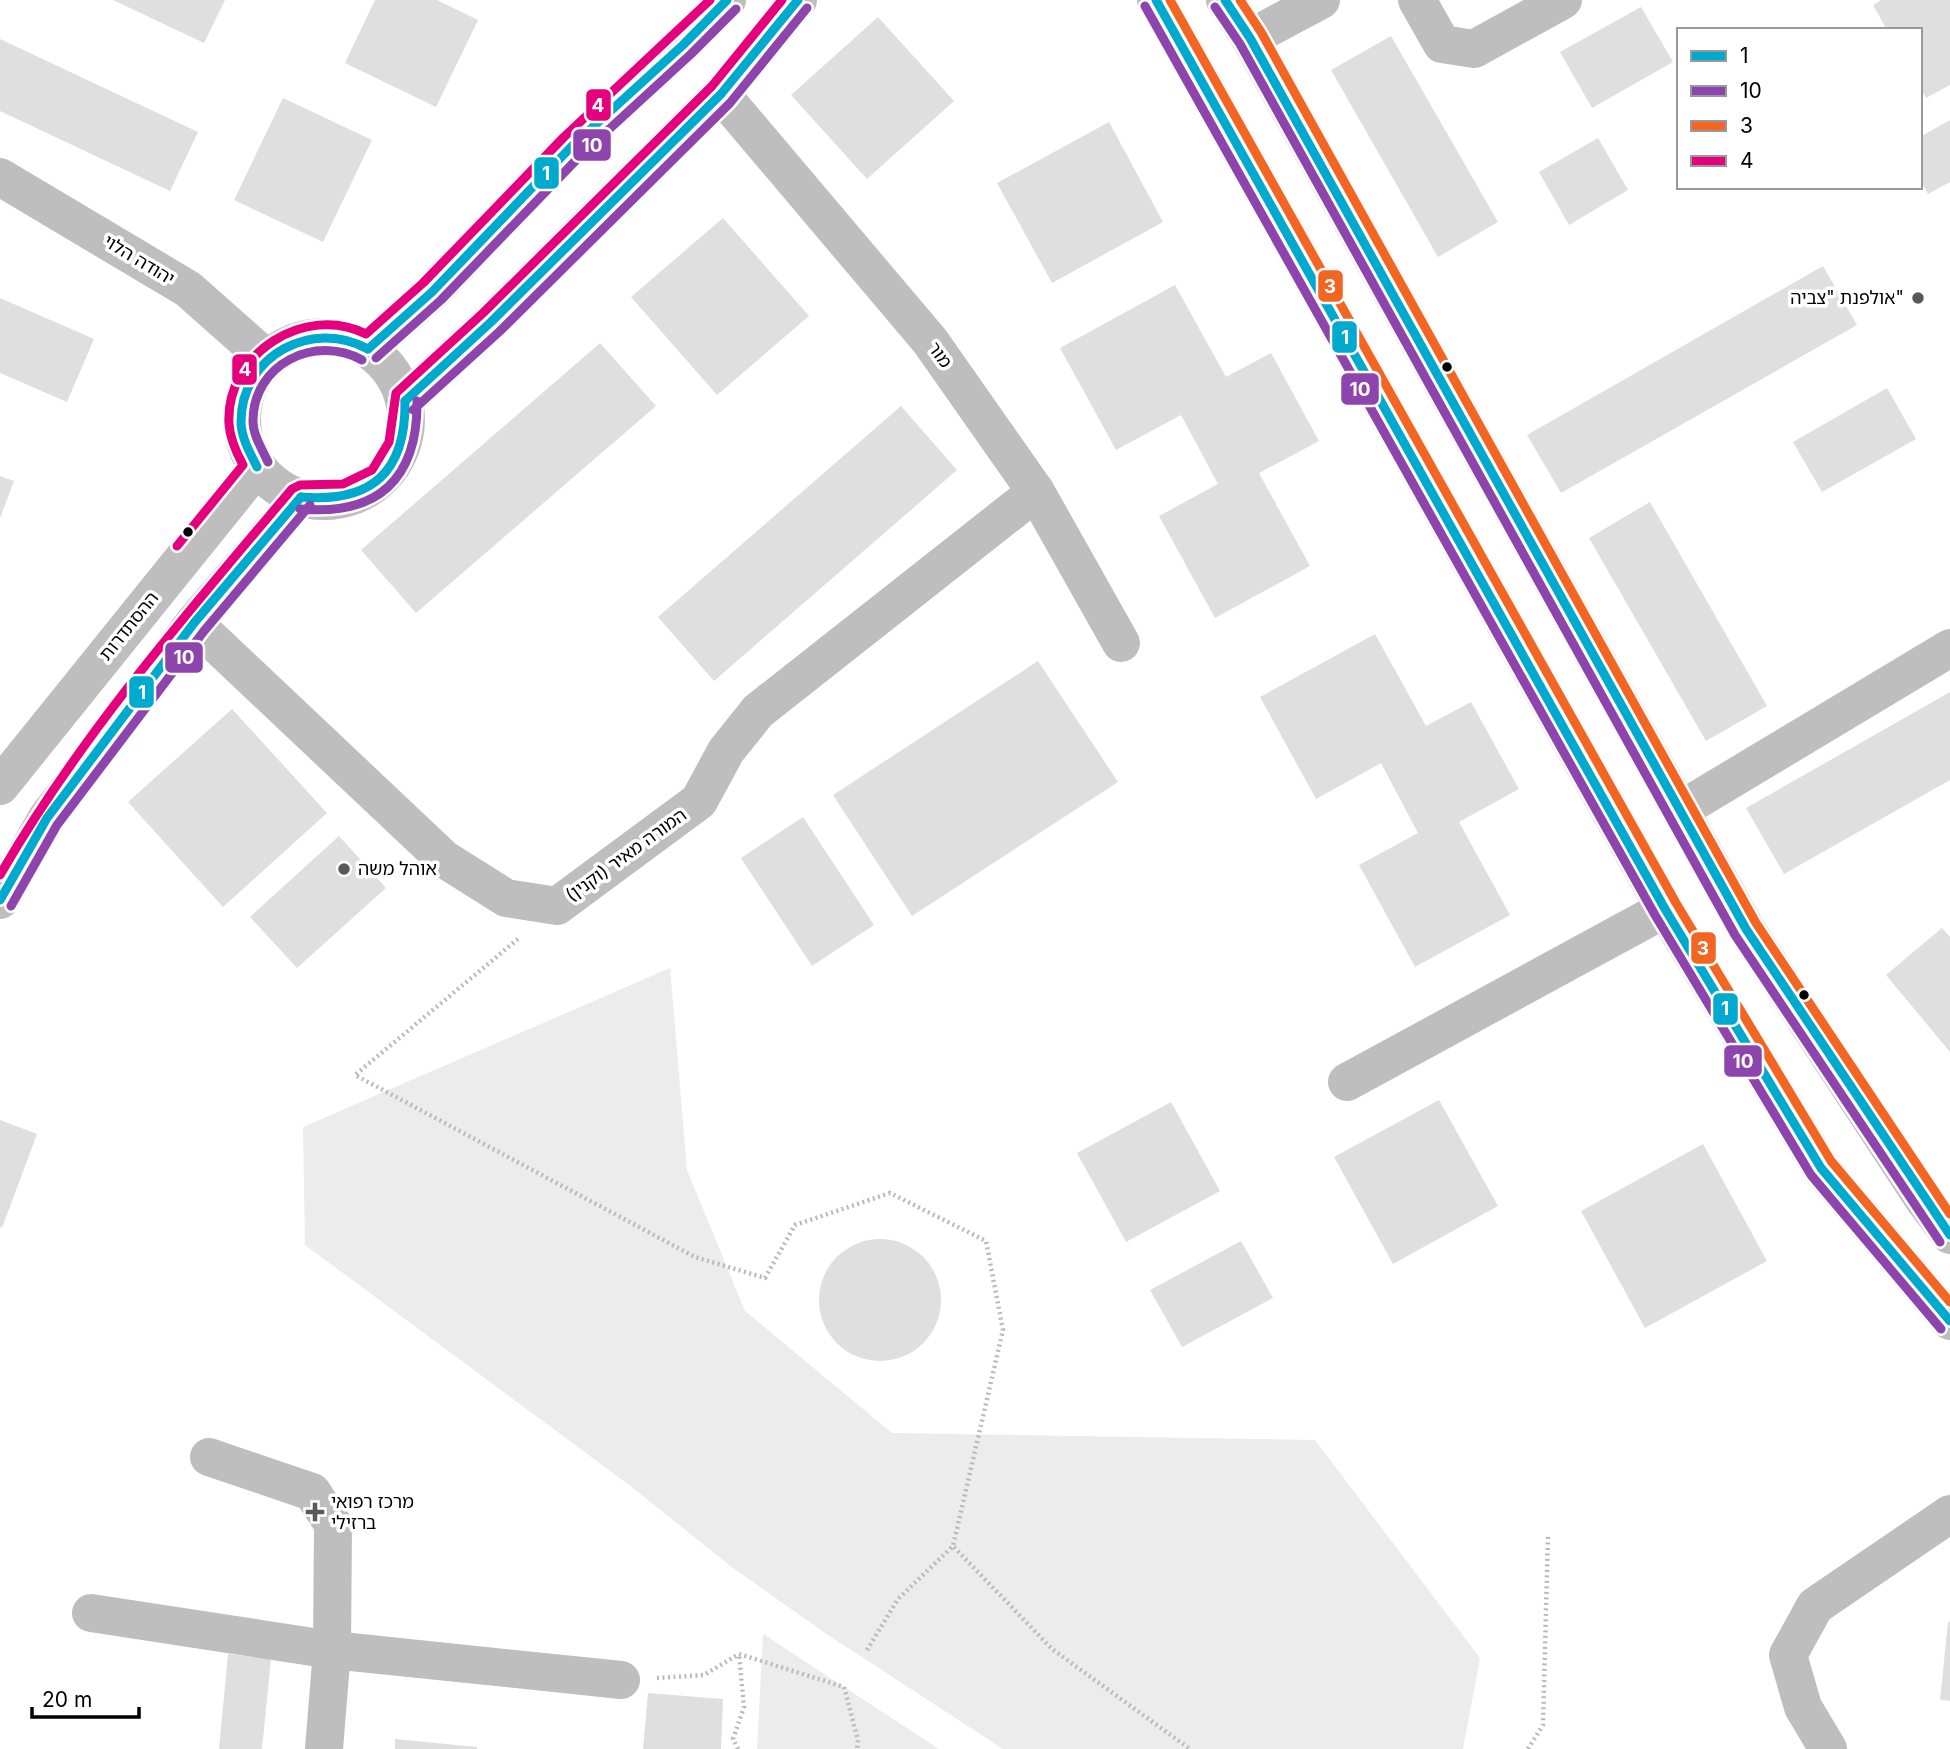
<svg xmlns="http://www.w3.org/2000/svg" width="1950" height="1749" viewBox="0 0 1950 1749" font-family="Inter,'Noto Sans Hebrew',sans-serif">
	<rect width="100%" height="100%" fill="#fff"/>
	<g fill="#ececec">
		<path d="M670 968 687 1170 745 1311 892 1433 1315 1440 1480 1658 1463 1749H1003L825 1633 729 1565 629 1485 305 1245 303 1127Z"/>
		<path d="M763 1634 939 1749H757Z"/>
	</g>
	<g fill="#dfdfdf">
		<path d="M113 0H225L204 43Z"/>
		<path d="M375 0H437L478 20 436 107 345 63Z"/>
		<path d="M1881 0H1950V85L1926 98 1920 87V30H1887L1873 5Z"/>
		<path d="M1641 7 1673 62 1592 108 1560 52Z"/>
		<path d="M878 17 954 101 867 179 791 95Z"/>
		<path d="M1391 36 1498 222 1438 257 1331 70Z"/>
		<path d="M0 39 198 132 170 191 0 111Z"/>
		<path d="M283 98 372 140 323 242 234 200Z"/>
		<path d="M1950 120V182L1928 194 1920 180V137Z"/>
		<path d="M1109 122 1163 222 1052 283 997 183Z"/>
		<path d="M1598 138 1628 190 1569 225 1539 172Z"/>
		<path d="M723 218 809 316 717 395 631 297Z"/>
		<path d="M1823 266 1857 325 1561 493 1527 435Z"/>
		<path d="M1175 285 1226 377 1271 353 1319 441 1259 473 1310 566 1215 618 1159 516 1218 484 1181 415 1116 450 1060 348Z"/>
		<path d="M0 298 94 339 67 402 0 373Z"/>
		<path d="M600 343 656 406 416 613 361 550Z"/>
		<path d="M1887 388 1916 439 1822 492 1793 442Z"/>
		<path d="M901 406 957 470 714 681 658 617Z"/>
		<path d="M0 476 14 481 0 518Z"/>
		<path d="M1650 502 1767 706 1706 741 1589 538Z"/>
		<path d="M1375 634 1426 726 1471 702 1519 789 1459 822 1510 915 1415 967 1359 865 1418 833 1381 763 1316 799 1260 697Z"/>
		<path d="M1038 661 1118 782 912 916 833 795Z"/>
		<path d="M1950 692V780L1784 874 1746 808Z"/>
		<path d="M232 709 327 813 223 907 128 802Z"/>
		<path d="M803 817 874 925 812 966 741 858Z"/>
		<path d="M339 836 386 888 297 968 250 917Z"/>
		<path d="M1942 928 1950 937V1052L1886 975Z"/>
		<path d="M1439 1100 1498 1206 1393 1264 1334 1157Z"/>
		<path d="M1171 1102 1220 1191 1126 1242 1077 1153Z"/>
		<path d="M0 1120 37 1134 2 1228 0 1227Z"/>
		<path d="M1703 1144 1767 1261 1645 1328 1581 1211Z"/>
		<circle cx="880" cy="1300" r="61"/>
		<path d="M1241 1241 1273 1298 1182 1347 1150 1290Z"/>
		<path d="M1948 1622H1950V1701L1940 1700Z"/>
		<path d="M228 1654 271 1659 262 1749H219Z"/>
		<path d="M648 1693 723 1699 721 1749H643Z"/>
		<path d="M395 1739 477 1747V1749H395Z"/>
	</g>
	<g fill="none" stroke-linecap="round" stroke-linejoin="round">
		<g stroke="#b9b9b9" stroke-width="4.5" stroke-dasharray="2 3.5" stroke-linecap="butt">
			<path d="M518 939 355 1075 695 1257 765 1278 795 1225 890 1193 986 1241 1003 1330 953 1546"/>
			<path d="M867 1650 898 1599 953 1546 1052 1649 1190 1749"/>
			<path d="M657 1678 704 1675 739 1654 844 1687 858 1740 857 1749"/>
			<path d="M738 1749 733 1739 744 1707 739 1654"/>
			<path d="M1528 1749 1543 1725 1548 1534"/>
		</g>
		<g stroke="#bebebe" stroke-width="38">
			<path d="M1156 0 1665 909 1821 1168 1950 1321"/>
			<path d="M1225 0 1250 38 1746 929 1924 1200 1950 1235"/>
			<path d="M1417 0 1442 44 1474 49 1563 0"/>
			<path d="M1250 38 1321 0"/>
			<path d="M721 94 930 341 1036 492 1121 643"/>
			<path d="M0 177 188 289 267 359"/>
			<circle cx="324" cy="419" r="82"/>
			<path d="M368 349 432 292 572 146 683 45 727 0"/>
			<path d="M405 401 491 322 721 94 798 0"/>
			<path d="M194 623 444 859 506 898 557 906 699 801 726 751 758 711 1036 492"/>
			<path d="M0 786 257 467"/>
			<path d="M1682 809 1950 648"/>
			<path d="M0 900 47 818 194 623 301 497"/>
			<path d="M1347 1082 1665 909"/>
			<path d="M209 1457 312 1492 333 1524 332 1650 324 1749"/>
			<path d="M91 1613 332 1650 621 1680"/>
			<path d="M1828 1749 1803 1707 1788 1655 1815 1606 1950 1514"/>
		</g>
		<defs>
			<g id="bus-1">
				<path d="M1156 0 1665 909 1821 1168 1950 1321"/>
				<path d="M1225 0 1250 38 1746 929 1950 1235"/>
				<path d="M368 349 432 292 572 146 683 45 727 0"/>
				<path d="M405 401 491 322 721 94 798 0"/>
				<path d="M257 467C250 453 241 437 241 422 241 355 313 318 368 349"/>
				<path d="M301 497C372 503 406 472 405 401"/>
				<path d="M0 900 47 818 194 623 301 497"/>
			</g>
			<g id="bus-2">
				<path d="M1145 6 1655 915 1811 1175 1941 1329"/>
				<path d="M1215 7 1240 44 1735 935 1940 1242"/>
				<path d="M376 358 441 300 581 155 691 54 736 9"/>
				<path d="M413 410 500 331 730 103 807 8"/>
				<path d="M268 462C262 449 253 435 253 421 253 364 315 334 362 360"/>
				<path d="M300 509C378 516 418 479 417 401"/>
				<path d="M11 906 57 825 204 631 310 505"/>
			</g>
			<g id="bus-3">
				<path d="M1170 0 1676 903 1831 1161 1950 1302"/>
				<path d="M1240 0 1261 32 1756 923 1950 1214"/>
			</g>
			<g id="bus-4">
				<path d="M177 546 243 465C236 452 230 439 229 424 225 354 305 303 366 334L423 283 564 137 710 0"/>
				<path d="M0 875C80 736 188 612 292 489L300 485 343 484 372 470 389 442 396 393 483 313 712 86 782 0"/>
			</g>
		</defs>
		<use href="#bus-1" stroke="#fff" stroke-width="14"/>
		<use href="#bus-2" stroke="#fff" stroke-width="14"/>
		<use href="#bus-3" stroke="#fff" stroke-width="14"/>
		<use href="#bus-4" stroke="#fff" stroke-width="14"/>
		<use href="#bus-1" stroke="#00a9ce" stroke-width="9"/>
		<use href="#bus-2" stroke="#8e44ad" stroke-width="9"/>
		<use href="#bus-3" stroke="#f26522" stroke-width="9"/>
		<use href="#bus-4" stroke="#e5007d" stroke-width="9"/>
	</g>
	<g fill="#595959" stroke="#fff" stroke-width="2.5">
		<circle cx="1918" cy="298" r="7"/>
		<circle cx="344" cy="869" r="7"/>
		<path d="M311.5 1501.5h7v7h7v7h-7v7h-7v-7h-7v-7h7z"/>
	</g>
	<g fill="#000" stroke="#fff" stroke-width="2.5">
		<circle cx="1447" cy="367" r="6"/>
		<circle cx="188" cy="532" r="6"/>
		<circle cx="1804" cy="995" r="6"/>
	</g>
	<g text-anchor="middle" stroke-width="7" stroke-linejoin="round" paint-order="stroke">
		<g font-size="18" fill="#000" stroke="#fff">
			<text transform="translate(139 260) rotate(31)" y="6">יהודה הלוי</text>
			<text transform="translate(940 355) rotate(54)" y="6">מור</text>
			<text transform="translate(129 626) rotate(-51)" y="6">ההסתדרות</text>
			<text transform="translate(626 855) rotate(-36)" y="6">המורה מאיר (וקנין)</text>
		</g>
		<g font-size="18" fill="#000" stroke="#fff" text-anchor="start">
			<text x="1904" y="304" text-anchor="end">אולפנת "צביה"</text>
			<text x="358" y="875">אוהל משה</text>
			<text x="331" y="1508">מרכז רפואי<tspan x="331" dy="21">ברזילי</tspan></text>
		</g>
	</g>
	<g stroke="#fff" stroke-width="2.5">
		<rect x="585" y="88" width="27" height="34" rx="7" fill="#e5007d"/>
		<rect x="572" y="128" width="40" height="34" rx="7" fill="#8e44ad"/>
		<rect x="533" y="156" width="27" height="34" rx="7" fill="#00a9ce"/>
		<rect x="1317" y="269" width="27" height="34" rx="7" fill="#f26522"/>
		<rect x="1331" y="320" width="27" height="34" rx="7" fill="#00a9ce"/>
		<rect x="231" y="353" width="27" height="33" rx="7" fill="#e5007d"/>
		<rect x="1340" y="372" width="40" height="34" rx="7" fill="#8e44ad"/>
		<rect x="164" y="641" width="40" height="33" rx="7" fill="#8e44ad"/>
		<rect x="128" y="675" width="27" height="34" rx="7" fill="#00a9ce"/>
		<rect x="1690" y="931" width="27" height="34" rx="7" fill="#f26522"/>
		<rect x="1712" y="992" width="27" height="34" rx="7" fill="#00a9ce"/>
		<rect x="1723" y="1044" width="40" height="34" rx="7" fill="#8e44ad"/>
	</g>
	<g font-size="19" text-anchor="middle" font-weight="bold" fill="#fff">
		<text x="598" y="112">4</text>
		<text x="592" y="152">10</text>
		<text x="546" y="180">1</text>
		<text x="1330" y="293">3</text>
		<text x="1345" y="344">1</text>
		<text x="245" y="376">4</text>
		<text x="1360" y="396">10</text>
		<text x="184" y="664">10</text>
		<text x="142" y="699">1</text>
		<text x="1703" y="955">3</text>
		<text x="1725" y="1015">1</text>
		<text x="1743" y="1068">10</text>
	</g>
	<rect x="1677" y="28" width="245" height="161" fill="#ffffff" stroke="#999999" stroke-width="2"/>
	<rect x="1691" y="51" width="35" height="10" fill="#00a9ce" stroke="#999999" stroke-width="2"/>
	<text x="1740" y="63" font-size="21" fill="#000000">1</text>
	<rect x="1691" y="86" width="35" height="10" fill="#8e44ad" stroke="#999999" stroke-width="2"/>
	<text x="1740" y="98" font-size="21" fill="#000000">10</text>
	<rect x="1691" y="121" width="35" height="10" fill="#f26522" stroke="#999999" stroke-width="2"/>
	<text x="1740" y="133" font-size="21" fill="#000000">3</text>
	<rect x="1691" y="156" width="35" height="10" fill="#e5007d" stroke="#999999" stroke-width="2"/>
	<text x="1740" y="168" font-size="21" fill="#000000">4</text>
	<path d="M32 1707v10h107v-10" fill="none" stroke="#000000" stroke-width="3.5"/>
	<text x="42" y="1707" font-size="21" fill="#000000" stroke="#ffffff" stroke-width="5" paint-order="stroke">20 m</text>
</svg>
